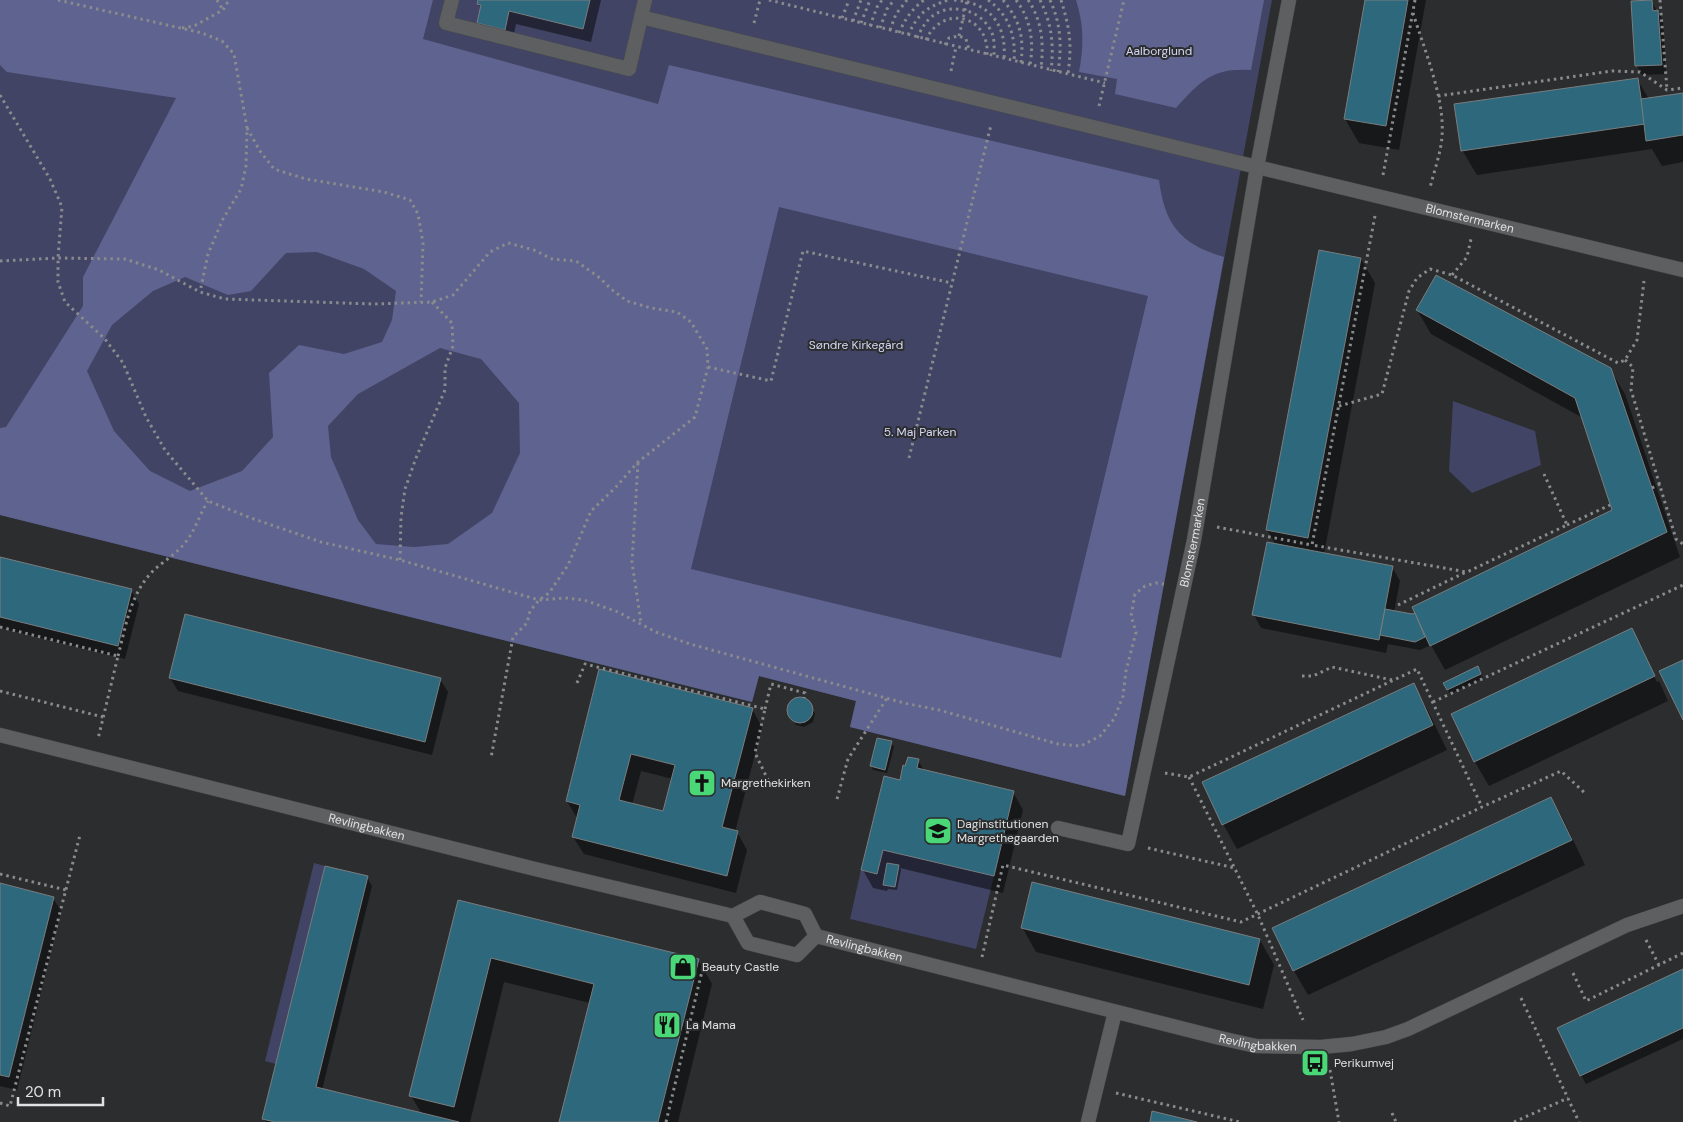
<svg xmlns="http://www.w3.org/2000/svg" width="1683" height="1122" viewBox="0 0 1683 1122" font-family="'DM Sans',sans-serif">
	<rect width="100%" height="100%" fill="#2b2d2f"/>
	<g fill="#424465">
		<path d="M0 0H1272L1125 796 850 727 856 701 759 676 752 702 0 515Z"/>
		<path d="M1453 401 1535 431 1541 465 1472 493 1449 471Z"/>
		<path d="M883 850 994 876 976 949 850 919 861 870 877 874Z"/>
		<path d="M314 863 325 866 276 1064 265 1061Z"/>
	</g>
	<g fill="#5f638f" fill-rule="evenodd">
		<path d="M0 0H433L423 39 658 104 669 65 1159 180C1165 225 1180 244 1224 257L1125 796 850 727 856 701 759 676 752 702 0 515V428L6 427 83 306V277L176 98 7 72 0 65ZM779 207 1148 296 1061 658 691 569ZM317 252 364 269 396 291 392 320 382 342 344 354 299 345 269 373 273 437 242 471 190 491 150 471 114 431 87 371 112 325 153 291 185 277 228 295 251 291 286 253ZM440 348 481 359 519 403 520 453 492 513 448 544 414 547 376 544 358 520 342 482 331 457 328 426 358 394Z"/>
		<path d="M1076 0H1264L1251 70C1211 68 1201 81 1176 108L1115 94 1117 79 1079 72C1084 47 1084 25 1076 0Z"/>
	</g>
	<g fill="#0007" fill-rule="evenodd">
		<path d="M479 0H601L591 42 516 24 512 43 486 37 478 23 482 9 478 4Z"/>
		<path d="M1366 0H1426L1399 150 1359 143 1345 119Z"/>
		<path d="M1651 1 1663 20 1666 74 1642 75 1637 66 1632 2Z"/>
		<path d="M1637 79 1649 99 1683 94V162L1662 166 1652 149 1477 175 1462 150Z"/>
		<path d="M1361 259 1375 283 1324 554 1392 567 1400 581 1394 612 1412 615 1614 511 1583 418 1431 334 1417 310 1610 369 1625 394 1680 557 1445 670 1431 645 1420 650 1388 644 1386 653 1261 628 1254 615 1276 545 1267 530Z"/>
		<path d="M0 558 131 590 139 604 125 659 0 628Z"/>
		<path d="M1632 630 1645 653H1643L1657 682 1659 681 1668 701 1489 786 1475 762 1453 715Z"/>
		<path d="M1477 668 1483 678 1450 694 1445 683Z"/>
		<path d="M600 671 752 709 762 727 735 832H737L747 850 736 893 584 854 573 837 577 818 567 801ZM641 771 673 779 664 813 632 805Z"/>
		<path d="M170 678 440 679 448 692 432 755 178 691Z"/>
		<path d="M1413 685 1427 709 1447 750 1237 849 1223 824 1204 783Z"/>
		<path d="M799 698 808 700 815 714 813 722 804 727 796 725 787 712 790 703Z"/>
		<path d="M891 742 894 747 887 773 873 770 871 766Z"/>
		<path d="M918 760 924 771 1013 792 1023 810 1003 893 900 868 901 870 897 890 888 889 887 891 873 888 863 870 901 782Z"/>
		<path d="M1551 798 1565 823 1585 865 1308 995 1294 971 1274 929Z"/>
		<path d="M367 877 372 886 322 1090 422 1114 411 1096 459 901 698 960 712 984 678 1122H561L590 1003 504 982 470 1122H266L264 1119Z"/>
		<path d="M0 884 53 898 61 911 17 1090 0 1086Z"/>
		<path d="M1022 927 1260 940 1274 965 1263 1009 1036 952Z"/>
		<path d="M1683 970V1039L1586 1084 1581 1075Z"/>
	</g>
	<g fill="#2d687d" stroke="#7a7d7e" fill-rule="evenodd">
		<path d="M478 0H590L583 29 509 11 505 30 477 23 481 5 477 4Z"/>
		<path d="M1365 0H1408L1386 126 1344 119Z"/>
		<path d="M1652 0 1653 11 1658 10 1662 65 1635 66 1631 1Z"/>
		<path d="M1638 78 1645 124 1461 151 1454 104Z"/>
		<path d="M1683 93V135L1646 141 1641 99Z"/>
		<path d="M1319 250 1361 258 1308 538 1266 530Z"/>
		<path d="M1436 275 1611 368 1667 532 1430 646 1412 607 1612 510 1575 398 1416 310Z"/>
		<path d="M1267 542 1393 566 1379 640 1252 615Z"/>
		<path d="M0 557 132 589 118 646 0 617Z"/>
		<path d="M1385 609 1412 614 1415 613 1425 637 1415 642 1380 635Z"/>
		<path d="M185 614 441 678 425 742 169 678Z"/>
		<path d="M1632 628 1655 676 1474 762 1451 714Z"/>
		<path d="M1683 660V720L1659 671Z"/>
		<path d="M1478 666 1481 674 1447 690 1443 683Z"/>
		<path d="M599 669 753 708 722 827 738 831 727 876 572 837 580 805 566 801ZM631 754 675 765 663 811 619 800Z"/>
		<path d="M1414 683 1433 725 1222 825 1202 782Z"/>
		<circle cx="800" cy="710" r="13"/>
		<path d="M877 738 892 741 885 770 870 766Z"/>
		<path d="M908 757 919 759 917 768 1014 791 994 876 883 850 877 874 861 870 884 776 900 780 903 765 905 766Z"/>
		<path d="M1551 797 1572 840 1293 971 1272 928Z"/>
		<path d="M887 863 899 865 895 887 883 885Z"/>
		<path d="M325 866 368 876 316 1087 459 1122H275L262 1119Z"/>
		<path d="M1032 882 1260 939 1249 985 1021 928Z"/>
		<path d="M0 883 54 897 9 1077 0 1075Z"/>
		<path d="M458 900 699 959 658 1122H559L594 984 491 958 454 1107 409 1096Z"/>
		<path d="M1683 969V1028L1580 1076 1557 1028Z"/>
		<path d="M1152 1111 1197 1122H1150Z"/>
	</g>
	<g fill="none" stroke-linecap="round" stroke-linejoin="round">
		<defs>
			<g id="service">
				<path d="M452 0 446 23 629 69 645 0"/>
				<path d="M641 17 1257 167"/>
			</g>
			<g id="minor">
				<path id="s1" d="M1257 167 1683 270"/>
				<path id="s2" d="M0 735 535 869 733 916 760 902 805 914 816 936"/>
				<path id="s3" d="M1058 828 1128 844 1194 540 1257 167 1289 0"/>
				<path d="M733 916 748 943 797 955 816 936"/>
				<path id="s4" d="M816 936 1220 1038 1256 1046 1321 1047 1352 1044 1386 1037 1408 1029 1627 925 1683 906"/>
				<path d="M1088 1122 1115 1012"/>
			</g>
		</defs>
		<use href="#service" stroke="#494b4c" stroke-width="15"/>
		<use href="#minor" stroke="#494b4c" stroke-width="15"/>
		<g stroke="#8a8b8d" stroke-width="3" stroke-dasharray="2.5 4" stroke-linecap="butt">
			<path d="M58 0 202 33 222 41 234 54 247 128 246 166 241 189 223 219 208 254 200 292"/>
			<path d="M217 0 223 10"/>
			<path d="M769 0 1105 83"/>
			<path d="M954 0C989 2 1007 24 1004 59"/>
			<path d="M988 0C1009 15 1016 36 1014 61"/>
			<path d="M1003 0C1020 21 1024 36 1021 63"/>
			<path d="M1016 0C1031 20 1034 41 1030 65"/>
			<path d="M1028 0C1042 20 1044 44 1041 68"/>
			<path d="M1040 0C1052 24 1054 45 1051 71"/>
			<path d="M1050 0C1061 24 1062 46 1058 72"/>
			<path d="M1061 0C1070 29 1072 44 1068 74"/>
			<path d="M1660 0 1667 90"/>
			<path d="M1413 13C1424 49 1445 98 1442 136 1441 153 1434 171 1430 188"/>
			<path d="M842 18 849 0"/>
			<path d="M853 21 861 0"/>
			<path d="M754 23 760 0"/>
			<path d="M861 23 870 0"/>
			<path d="M870 26 877 7 882 0"/>
			<path d="M182 28 194 26 223 10 229 0"/>
			<path d="M880 28 887 9 894 0"/>
			<path d="M890 30 896 14 907 0"/>
			<path d="M899 33C905 19 912 9 924 0"/>
			<path d="M908 35C919 13 925 8 948 0"/>
			<path d="M959 36 967 1"/>
			<path d="M917 38C921 30 924 24 930 18 949 1 982 9 992 33 995 41 994 49 994 56"/>
			<path d="M926 40C942 4 990 15 987 55"/>
			<path d="M945 45 949 38 959 36 966 39 969 50"/>
			<path d="M951 71 956 47"/>
			<path d="M0 95 50 179 62 207 58 258V282L65 302 105 339 123 363 146 417 165 450 208 501 251 518 321 542 400 560 539 600 565 598 584 600 618 612 656 632 690 644 904 703 939 710 1058 744 1081 746 1100 736 1114 719 1123 696 1126 671 1136 632 1131 616 1135 594 1145 586 1156 583 1164 584"/>
			<path d="M1438 96 1612 71 1640 72 1667 90 1683 88"/>
			<path d="M1099 106 1124 0"/>
			<path d="M247 128 260 151 274 169 306 179 384 192 410 200 418 214 423 243 421 302"/>
			<path d="M1383 175 1415 0"/>
			<path d="M1375 216 1312 545 1467 572 1567 525 1544 474"/>
			<path d="M0 261 58 258 125 259 159 270 200 292 225 299 374 304 432 302 453 295 490 252 508 243 534 250 552 259 576 261 600 278 611 289 627 301 651 308 677 312 691 322 707 349 708 367 695 417 638 462 615 488 591 511 568 565 549 593 539 600 530 611 527 623 513 637 491 758"/>
			<path d="M1452 275 1467 257 1471 239"/>
			<path d="M1625 360 1633 367 1631 390 1676 539 1683 544"/>
			<path d="M708 367 771 381 803 251 952 283"/>
			<path d="M1339 406 1382 394 1409 291 1417 278 1430 269 1452 275 1618 363 1625 360 1637 340 1644 281"/>
			<path d="M909 458 991 125"/>
			<path d="M638 463 632 562 641 623"/>
			<path d="M1652 488 1660 484"/>
			<path d="M1567 525 1610 505"/>
			<path d="M1217 527 1312 545"/>
			<path d="M400 560 401 517 405 489 416 458 445 390V368L453 346 452 323 432 302"/>
			<path d="M1398 605 1466 572"/>
			<path d="M0 627 118 656 98 739"/>
			<path d="M118 656C126 626 130 595 152 572 162 562 175 555 184 544 195 532 199 515 208 501"/>
			<path d="M1302 676H1313L1332 667 1392 680"/>
			<path d="M577 683 585 664 765 709 755 753 768 780"/>
			<path d="M0 691 103 717"/>
			<path d="M1433 702 1683 585"/>
			<path d="M765 709 771 684 805 693 804 698"/>
			<path d="M1165 773 1189 777 1417 669 1482 807"/>
			<path d="M1189 777 1258 915 1303 1020"/>
			<path d="M837 799 848 759 887 698"/>
			<path d="M1148 848 1235 868"/>
			<path d="M0 874 66 890"/>
			<path d="M1646 940 1659 965"/>
			<path d="M982 957 1003 865 1241 922 1482 807 1561 771 1586 794"/>
			<path d="M1573 973 1586 1001 1683 953"/>
			<path d="M1521 998 1579 1122"/>
			<path d="M1330 1070 1339 1122"/>
			<path d="M1116 1093 1240 1122"/>
			<path d="M0 1103 10 1106 80 835"/>
			<path d="M1392 1113 1396 1122"/>
			<path d="M666 1122 703 967"/>
			<path d="M1514 1122 1568 1098"/>
		</g>
		<use href="#service" stroke="#5d5f61" stroke-width="14"/>
		<use href="#minor" stroke="#5d5f61" stroke-width="14"/>
	</g>
	<defs>
		<symbol id="church-square" viewBox="-11 -11 22 22"><rect x="-9" y="-9" width="18" height="18" rx="4" fill="#49d778" stroke="#2b2d2f"/><path d="M-1.2-6h2.4v3.5h3.3v2.4h-3.3V6h-2.4V-.1h-3.3v-2.4h3.3Z" fill="#111"/></symbol>
		<symbol id="school-square" viewBox="-11 -11 22 22"><rect x="-9" y="-9" width="18" height="18" rx="4" fill="#49d778" stroke="#2b2d2f"/><path d="M0-5L7-2L0 1L-7-2ZM-4 1L0 2.5L4 1V4Q0 6-4 4Z" fill="#111"/></symbol>
		<symbol id="shop-square" viewBox="-11 -11 22 22"><rect x="-9" y="-9" width="18" height="18" rx="4" fill="#49d778" stroke="#2b2d2f"/><path d="M-5-2.5h2.3a2.7 3.5 0 0 1 5.4 0H5L5.5 6h-11ZM-1.5-2.5h3a1.5 2.3 0 0 0-3 0Z" fill="#111"/></symbol>
		<symbol id="restaurant-square" viewBox="-11 -11 22 22"><rect x="-9" y="-9" width="18" height="18" rx="4" fill="#49d778" stroke="#2b2d2f"/><path d="M-5-6h1v4h1v-4h1v4h1v-4h1v5L-1.5 .5V6h-2V.5L-5-1ZM5-6V6H3V1.5H1.5Q1.5-4 5-6Z" fill="#111"/></symbol>
		<symbol id="bus-square" viewBox="-11 -11 22 22"><rect x="-9" y="-9" width="18" height="18" rx="4" fill="#49d778" stroke="#2b2d2f"/><path d="M-5-6H5V4H4V6H2V4H-2V6H-4V4H-5ZM-3.5-4V0h7V-4ZM-3.5 1.2v1.5H-2V1.2ZM2 1.2v1.5H3.5V1.2Z" fill="#111"/></symbol>
	</defs>
	<g fill-rule="evenodd">
		<use href="#church-square" x="686" y="767" width="32" height="32"/>
		<use href="#school-square" x="922" y="815" width="32" height="32"/>
		<use href="#shop-square" x="667" y="951" width="32" height="32"/>
		<use href="#restaurant-square" x="651" y="1009" width="32" height="32"/>
		<use href="#bus-square" x="1299" y="1047" width="32" height="32"/>
	</g>
	<g text-anchor="middle" stroke-width="4" stroke-linejoin="round" paint-order="stroke">
		<g font-size="12" fill="#d6d9f6" stroke="#2b2d2f">
			<text x="1159" y="55">Aalborglund</text>
			<text x="856" y="349">Søndre Kirkegård</text>
			<text x="920" y="436">5. Maj Parken</text>
		</g>
		<g font-size="12" fill="#e1e2e3" stroke="#2b2d2f">
			<text dy="4" stroke="none"><textPath href="#s1" startOffset="219">Blomstermarken</textPath></text>
			<text dy="4" stroke="none"><textPath href="#s3" startOffset="380">Blomstermarken</textPath></text>
			<text dy="4" stroke="none"><textPath href="#s2" startOffset="378">Revlingbakken</textPath></text>
			<text dy="4" stroke="none"><textPath href="#s4" startOffset="50">Revlingbakken</textPath></text>
			<text dy="4" stroke="none"><textPath href="#s4" startOffset="455">Revlingbakken</textPath></text>
		</g>
		<g font-size="12" fill="#e1e2e3" stroke="#2b2d2f" text-anchor="start">
			<text x="721" y="787">Margrethekirken</text>
			<text x="957" y="828">Daginstitutionen<tspan x="957" dy="14">Margrethegaarden</tspan></text>
			<text x="702" y="971">Beauty Castle</text>
			<text x="686" y="1029">La Mama</text>
			<text x="1334" y="1067">Perikumvej</text>
		</g>
	</g>
	<path d="M18 1097v8h85v-8" fill="none" stroke="#e1e2e3" stroke-width="2.5"/>
	<text x="25" y="1097" font-size="15" fill="#e1e2e3" stroke="#2b2d2f" stroke-width="4" paint-order="stroke">20 m</text>
</svg>
